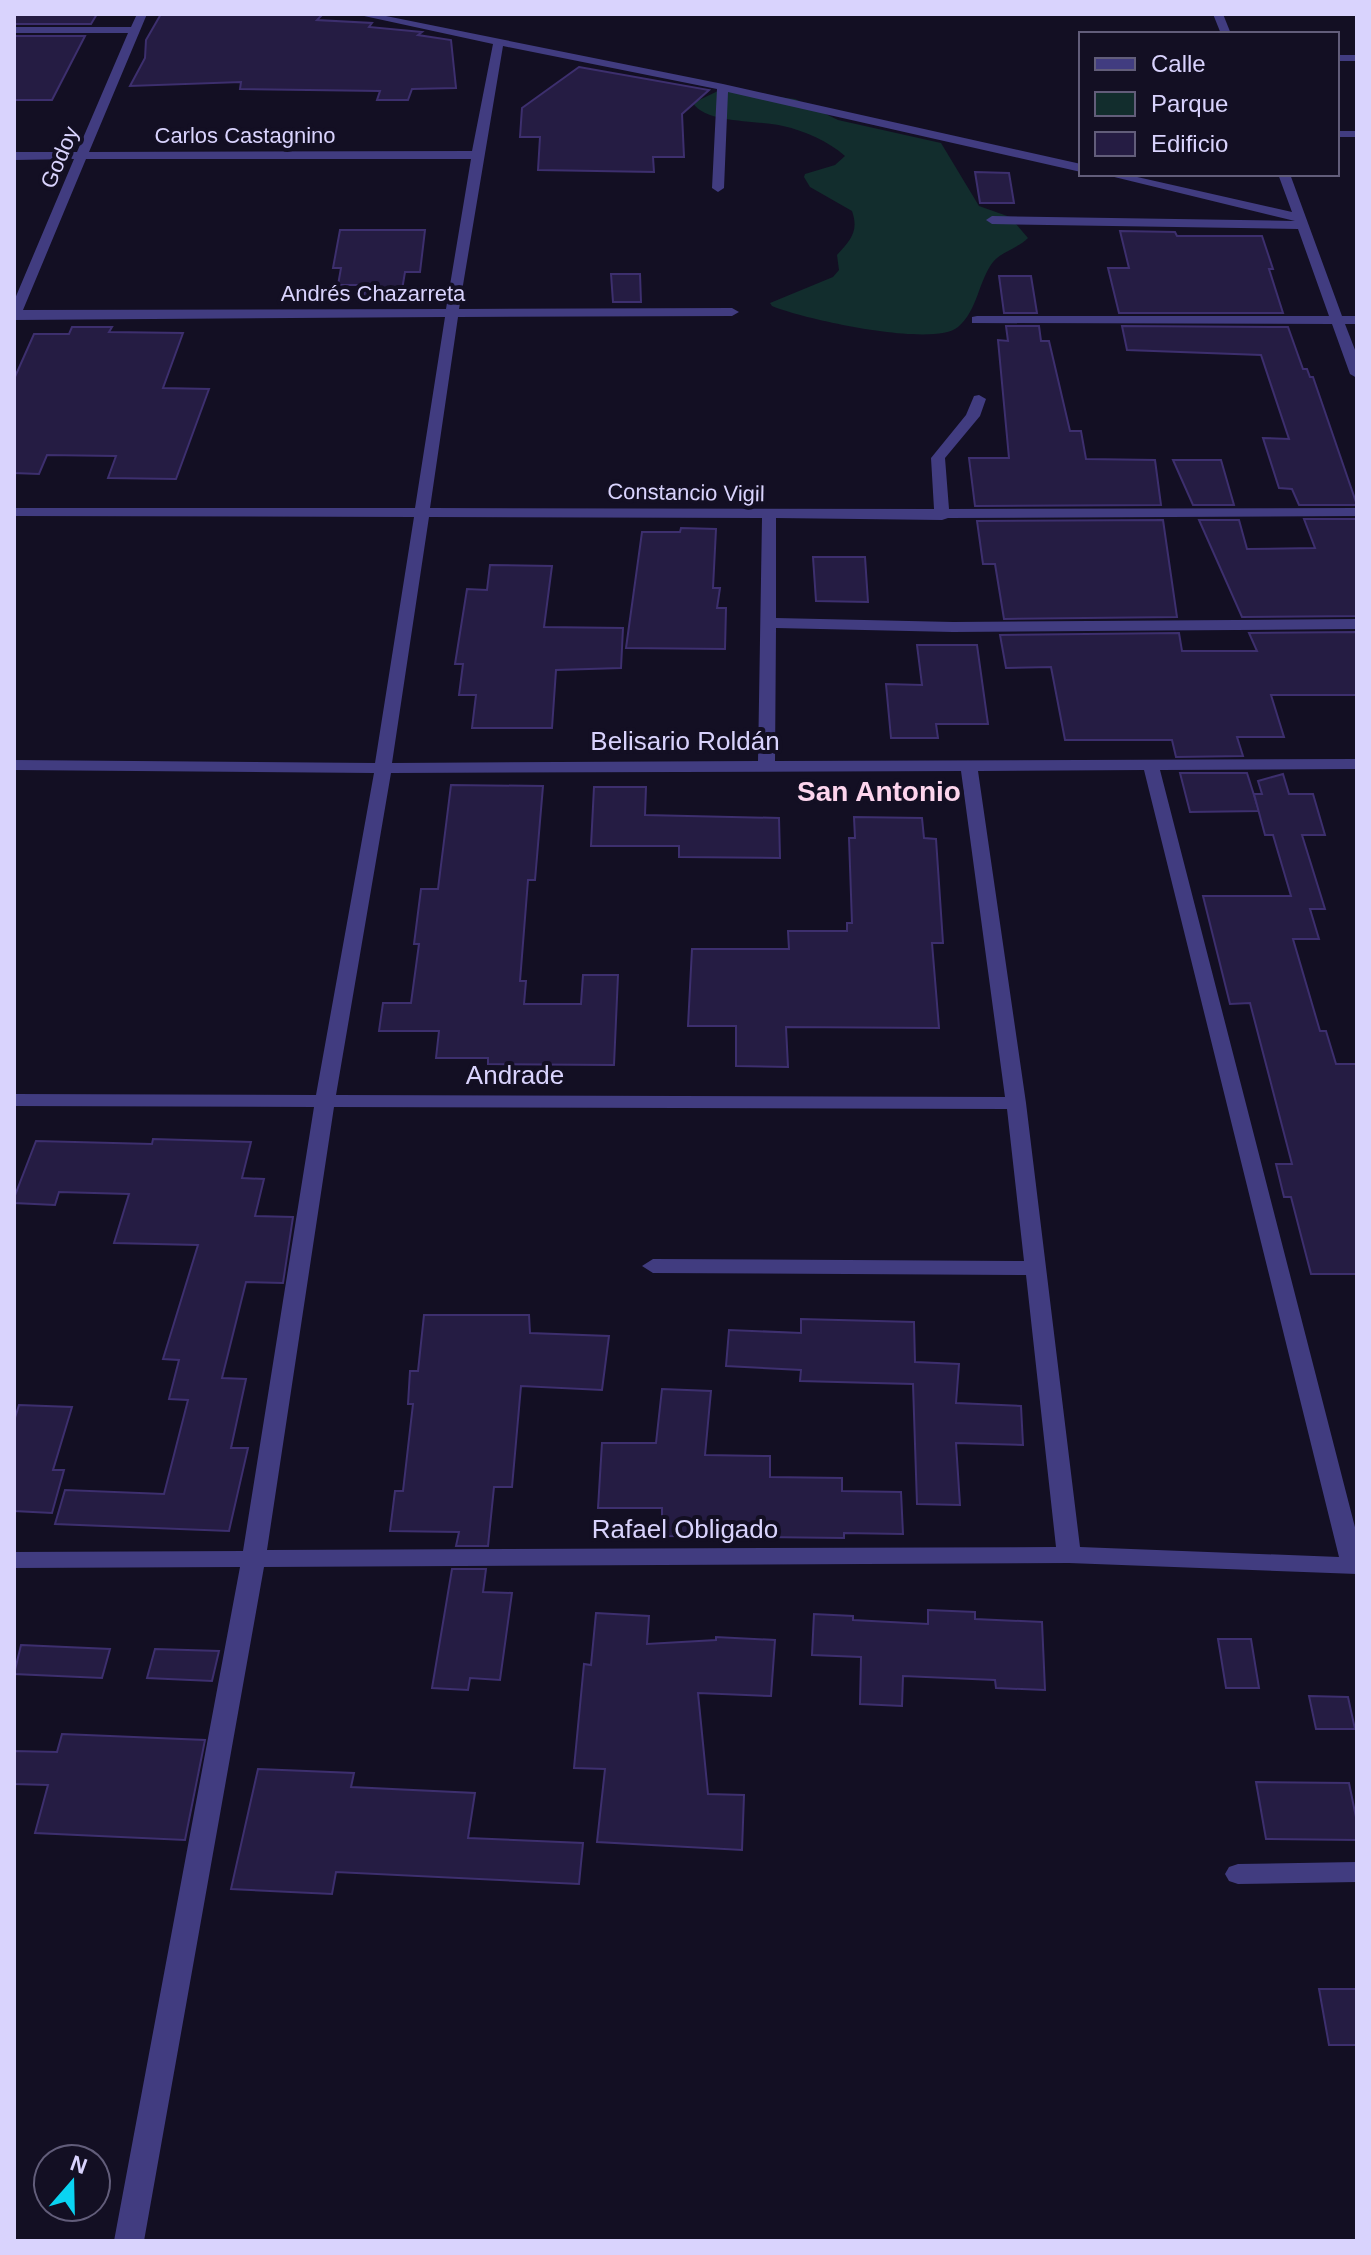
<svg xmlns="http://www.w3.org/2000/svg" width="1371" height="2255" viewBox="0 0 1371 2255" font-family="Helvetica,sans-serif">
	<rect width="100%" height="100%" fill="#130f23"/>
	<path fill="#122d2d" d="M720 90 795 99 838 120 941 143 979 206 1010 217 1028 238C1018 248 1001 252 993 262 978 282 978 310 958 327 933 348 803 319 772 306L770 303 833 277 839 270 837 255C851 240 859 231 852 211L810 187 804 177 805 174 835 165 845 156C828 141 805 131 783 126 760 120 706 124 693 103Z"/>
	<g fill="#251c43" stroke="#3d2f6e" stroke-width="2">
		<path d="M14 14H97L91 24H14Z"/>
		<path d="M161 14H323L317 20 372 23 369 27 422 32 418 35 451 40 456 88 412 89 408 100H377L380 91 240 89 241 82 130 86 145 58 146 40Z"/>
		<path d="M14 36H85L52 100H14Z"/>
		<path d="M579 67 709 90 682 114 684 157H653L654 172 538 170 540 137H520L522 108Z"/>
		<path d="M975 172 1009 173 1014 203H980Z"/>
		<path d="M340 230H425L420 272H405L401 296H364L366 285H338L341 268H333Z"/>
		<path d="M1120 231 1175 232 1177 236H1262L1273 269H1269L1283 313H1119L1108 268H1129Z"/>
		<path d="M611 274H640L641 302H613Z"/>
		<path d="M999 276H1031L1037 313H1004Z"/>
		<path d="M1006 326H1039L1041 341H1049L1070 431H1081L1086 459 1155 460 1161 505 975 506 969 458H1009L998 340 1008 341Z"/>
		<path d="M1122 326 1288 327 1303 369H1307L1310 377H1313L1357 505H1299L1292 489 1279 488 1263 438 1289 439 1261 355 1127 350Z"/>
		<path d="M72 327H112L109 332 183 333 163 388 209 389 176 479 108 478 116 456 47 455 39 474 14 473V379L34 334H69Z"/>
		<path d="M1173 460H1221L1234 505H1193Z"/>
		<path d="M1304 519H1357V616L1242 617 1199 520H1239L1247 549 1315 548Z"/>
		<path d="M1163 520 1177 617 1004 619 995 564H983L977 521Z"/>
		<path d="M681 528 716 529 713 588H720L717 608H726L725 649 626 648 642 532H680Z"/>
		<path d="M813 557H865L868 602 816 601Z"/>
		<path d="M490 565 552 566 544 627 623 628 621 668 556 670 552 728H472L476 695H459L463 664H455L467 589 487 590Z"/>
		<path d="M1357 632V695H1271L1284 737H1237L1243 756 1176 757 1172 740H1065L1051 667 1006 668 1000 635 1179 633 1182 651H1257L1249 633Z"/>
		<path d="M917 645H977L988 724H936L938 738H891L886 684 922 685Z"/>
		<path d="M1180 773H1247L1259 811 1190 812Z"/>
		<path d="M1283 774 1289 794H1313L1325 835H1302L1325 909H1310L1319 939H1293L1320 1031H1326L1336 1064H1357V1274H1311L1291 1197H1284L1276 1164H1292L1250 1003 1230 1004 1203 896H1291L1273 835H1265L1254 794H1262L1258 781Z"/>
		<path d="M451 785 543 786 535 880H528L520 981H526L524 1004H581L583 975H618L614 1065 488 1064V1058H436L439 1031H379L383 1003H411L419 944H414L421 889H438Z"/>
		<path d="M594 787H646L645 815 779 818 780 858 679 857V846H591Z"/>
		<path d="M854 817 922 818 924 838 936 839 943 943H932L939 1028 786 1027 788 1067 736 1066V1026H688L692 949H789L788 931H847V923H852L849 838H855Z"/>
		<path d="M153 1139 251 1142 242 1178 264 1179 255 1216 293 1217 283 1283 246 1282 222 1378 246 1379 231 1448H248L229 1531 55 1524 65 1490 164 1494 188 1400 169 1399 179 1360 163 1359 198 1245 114 1243 129 1194 59 1192 55 1205 14 1203V1198L36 1141 152 1144Z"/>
		<path d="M424 1315H529L530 1333 609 1336 602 1390 521 1386 512 1487H494L488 1546H456L459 1532 390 1531 395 1491H403L413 1404H408L410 1371H418Z"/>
		<path d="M801 1319 914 1322 915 1362 959 1364 956 1403 1021 1406 1023 1445 956 1443 960 1505 917 1504 913 1384 800 1381 801 1370 726 1366 729 1330 801 1333Z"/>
		<path d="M662 1389 711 1391 705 1455 770 1456V1477L842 1478V1491L901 1492 903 1534 844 1533V1538L662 1536V1508H598L602 1443H656Z"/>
		<path d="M19 1405 72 1407 53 1470H64L52 1513 14 1511V1421Z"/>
		<path d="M452 1569H486L483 1592 512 1593 500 1680 470 1678 468 1690 432 1688Z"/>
		<path d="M928 1610 975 1612V1619L1042 1622 1045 1690 996 1688 995 1680 903 1676 902 1706 860 1704 861 1657 812 1655 814 1614 853 1616V1620L928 1624Z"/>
		<path d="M596 1613 649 1616 647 1644 716 1640V1637L775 1640 771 1696 698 1693 708 1794 744 1795 742 1850 597 1842 605 1769 574 1768 584 1664 591 1665Z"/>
		<path d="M1218 1639H1251L1259 1688H1226Z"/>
		<path d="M21 1645 110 1649 102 1678 14 1674Z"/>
		<path d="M155 1649 219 1651 212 1681 147 1678Z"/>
		<path d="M1309 1696 1348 1697 1355 1729H1316Z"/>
		<path d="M62 1734 205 1740 185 1840 35 1833 48 1785 14 1784V1751L57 1752Z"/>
		<path d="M258 1769 354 1773 351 1787 475 1793 468 1838 583 1843 579 1884 336 1872 332 1894 231 1889Z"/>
		<path d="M1256 1782 1349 1783 1357 1822V1840L1266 1839Z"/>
		<path d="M1319 1989H1357V2045H1329Z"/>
	</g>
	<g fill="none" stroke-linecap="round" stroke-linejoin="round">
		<g fill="#413c80" fill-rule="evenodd">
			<path d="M137 14H147L89 152 472 151 493 44 355 14H376L723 84 1081 164V172L728 92 724 188 718 192 712 188 717 89 503 46 459 309 732 308 739 312 732 316 458 317 430 508 934 509 931 458 966 415 974 396 979 395 986 399 980 416 945 458 949 509 1357 508V516L948 518 942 520 776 518V618L953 622 1357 619V629L953 632 776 628 775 761 1357 759V769L1160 770 1357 1535V1574L1069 1563 264 1567 144 2241H114L240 1567 14 1568V1552L243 1551 314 1107 14 1106V1094L316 1095 374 773 14 770V760L375 763 414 517 14 516V508H415L445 317 14 320V301L74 159 14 160V152H77L128 33H14V27H131ZM86 159H471L446 309 23 310ZM429 517 762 518 758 761 392 763ZM1144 770 1339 1557 1080 1547 1026 1103 978 771ZM961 771 1005 1097 336 1095 391 773ZM334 1107 1007 1109 1024 1261 653 1259 642 1266 653 1273 1026 1275 1056 1547 267 1550Z"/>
			<path d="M1213 14H1223L1231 34H1221Z"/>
			<rect x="1337" y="55" width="20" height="6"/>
			<rect x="1337" y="131" width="20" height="6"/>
			<path d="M1102 174H1124L1292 212 1278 174H1290L1342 316H1357V324H1345L1357 355V378L1350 374 1332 324 972 323V317L977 316H1329L1298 229 992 224 986 220 992 216 1295 221Z"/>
			<path d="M1357 1862V1882L1238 1884 1229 1881 1225 1874 1229 1867 1238 1864Z"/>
		</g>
	</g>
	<g text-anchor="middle" stroke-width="8" stroke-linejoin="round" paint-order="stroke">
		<g font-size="22" fill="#d9d3fd" stroke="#130f23">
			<text x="245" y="143">Carlos Castagnino</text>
			<text transform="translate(59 157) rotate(-67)" y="8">Godoy</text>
			<text x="373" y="301">Andrés Chazarreta</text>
			<text transform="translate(686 492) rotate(1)" y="8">Constancio Vigil</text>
		</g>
		<g font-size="26" fill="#d9d3fd" stroke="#130f23">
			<text x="685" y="750">Belisario Roldán</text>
			<text x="515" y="1084">Andrade</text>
			<text x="685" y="1538">Rafael Obligado</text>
		</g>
		<g font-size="28" font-weight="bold" fill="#fdd5ed" stroke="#130f23">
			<text x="879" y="801">San Antonio</text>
		</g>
	</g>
	<rect width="1371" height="2255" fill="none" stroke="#d9d3fd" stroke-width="32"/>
	<rect x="1079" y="32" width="260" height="144" fill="#130f23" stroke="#625d7a" stroke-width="2"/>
	<rect x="1095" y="58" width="40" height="12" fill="#413c80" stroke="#625d7a" stroke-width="2"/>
	<text x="1151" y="72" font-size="24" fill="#d9d3fd">Calle</text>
	<rect x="1095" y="92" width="40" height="24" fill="#122d2d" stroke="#625d7a" stroke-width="2"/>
	<text x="1151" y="112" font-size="24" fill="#d9d3fd">Parque</text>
	<rect x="1095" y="132" width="40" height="24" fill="#251c43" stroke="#625d7a" stroke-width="2"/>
	<text x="1151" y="152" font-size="24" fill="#d9d3fd">Edificio</text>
	<g transform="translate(72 2183) rotate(20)"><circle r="38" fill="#130f23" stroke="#625d7a" stroke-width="2"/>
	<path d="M0-6L14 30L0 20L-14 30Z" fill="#0ad4f2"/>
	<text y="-12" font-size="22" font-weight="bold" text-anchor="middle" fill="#d9d3fd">N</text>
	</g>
</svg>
